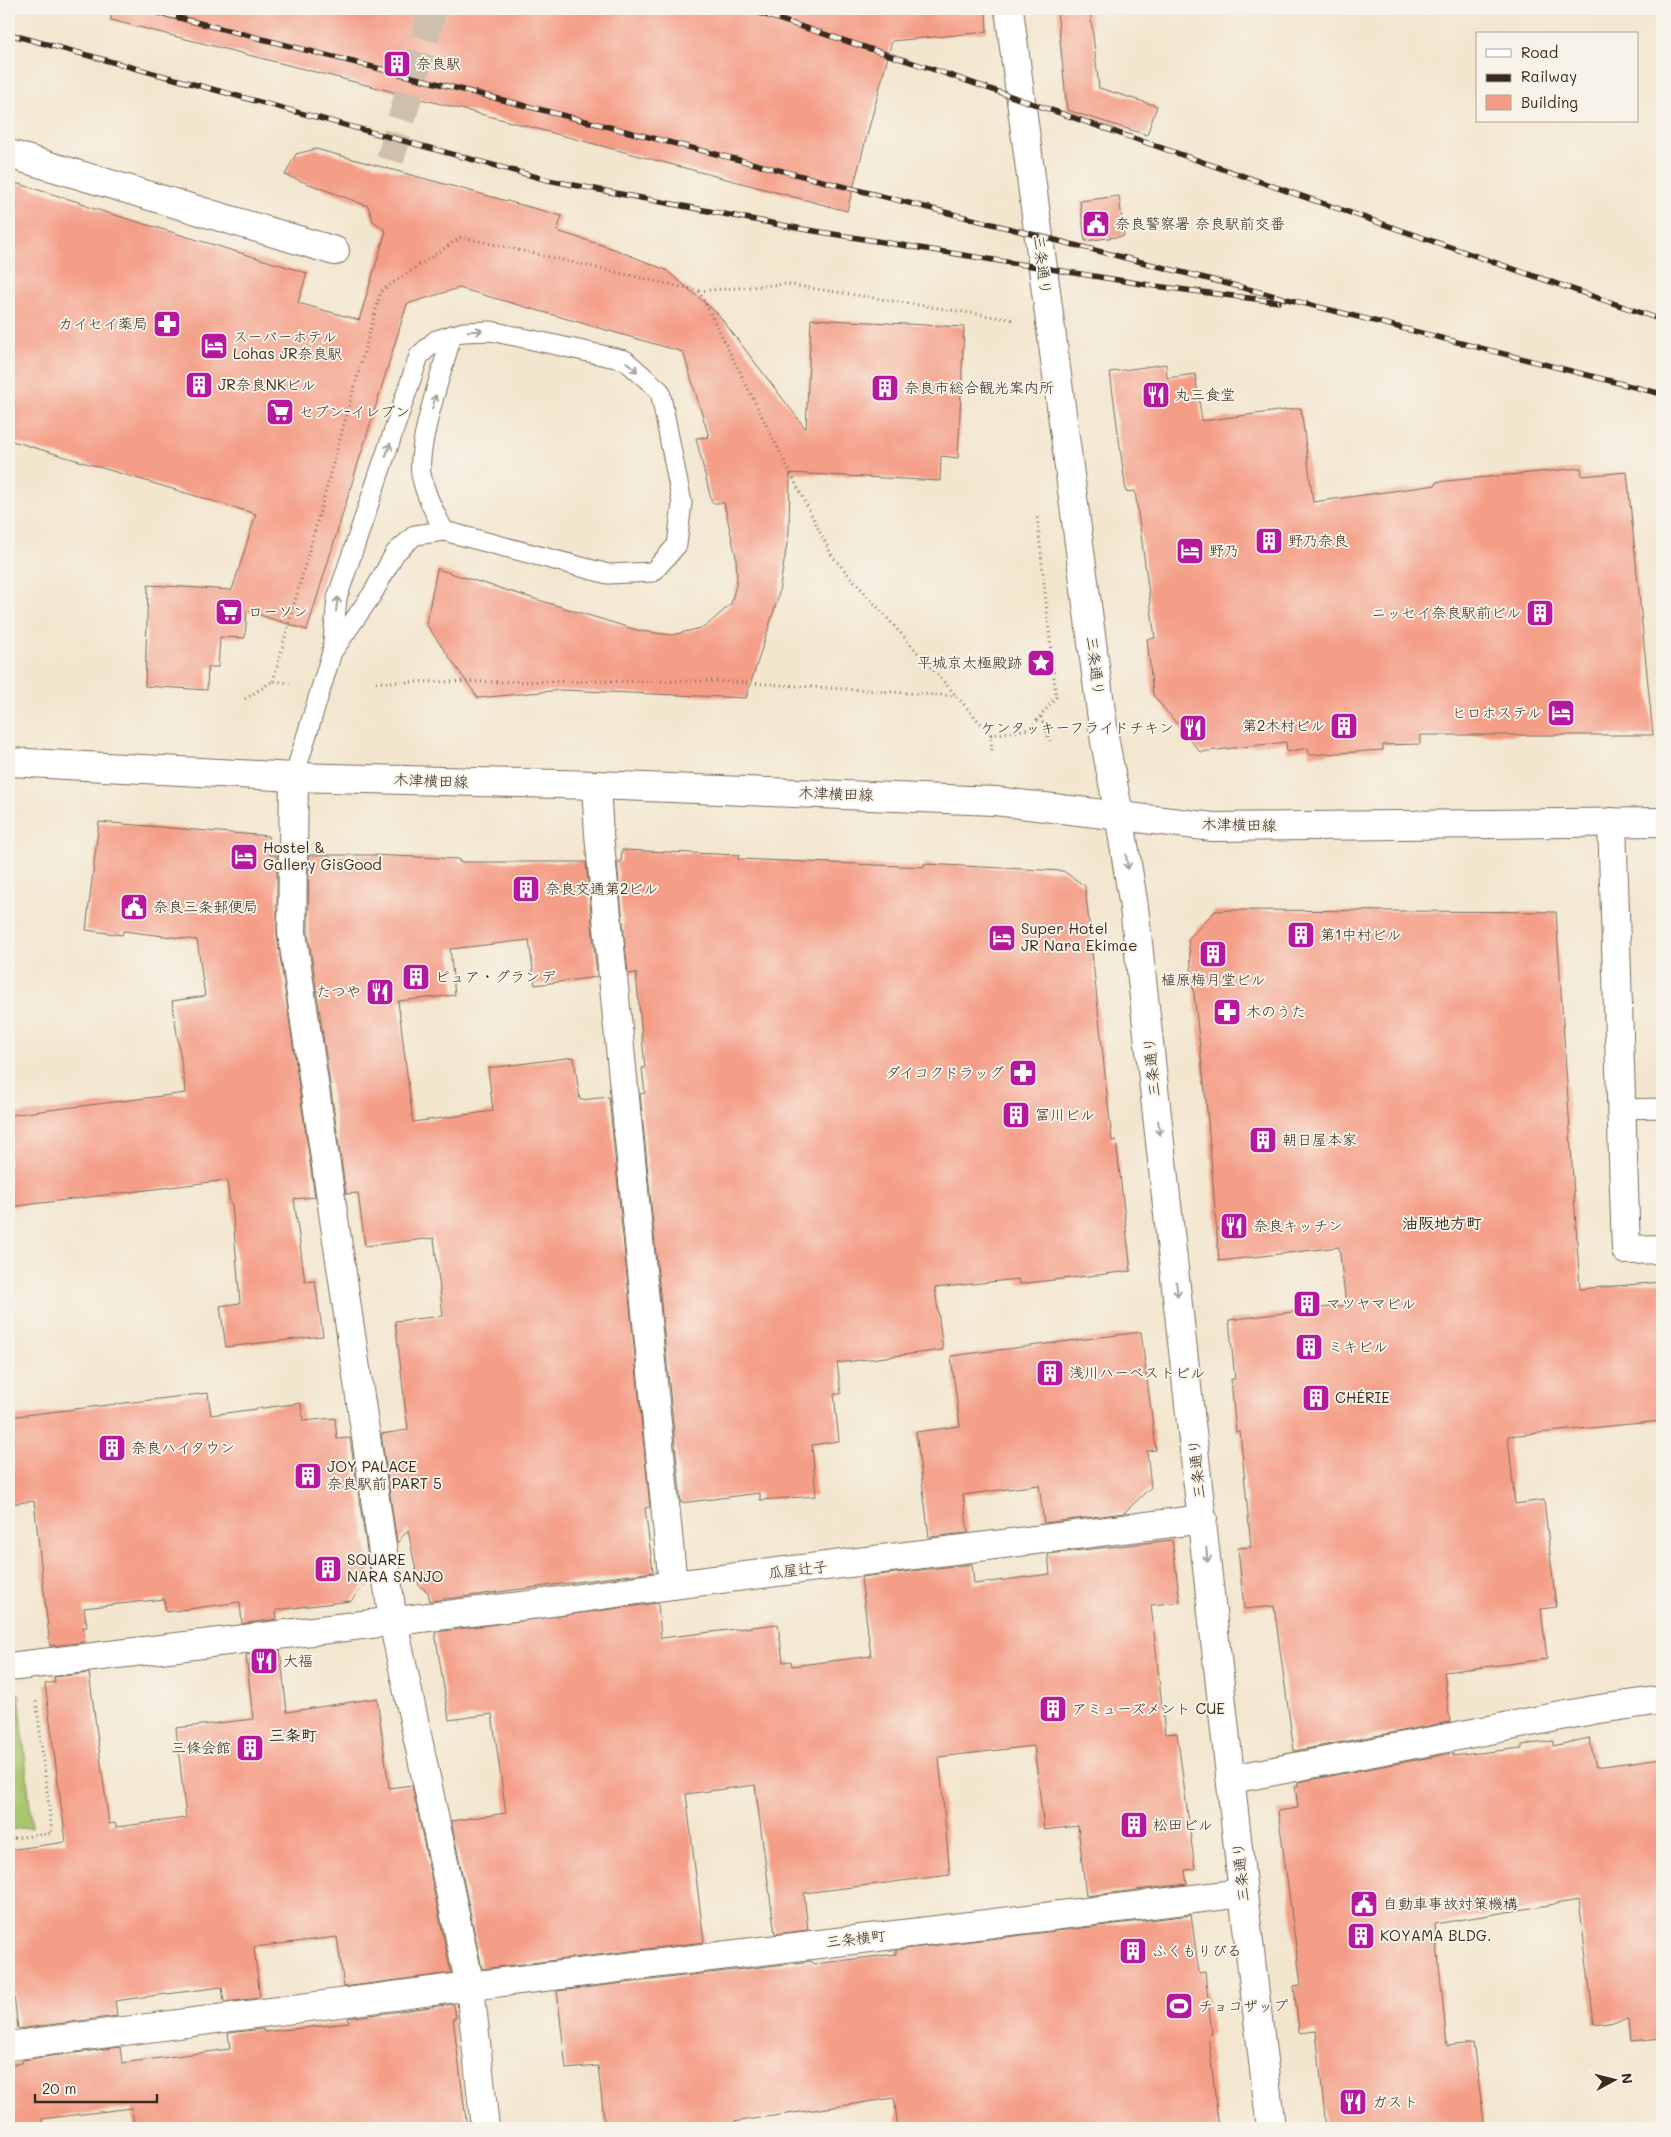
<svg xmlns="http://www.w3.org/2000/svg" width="1671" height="2137" viewBox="0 0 1671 2137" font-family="Mali,'Klee One',sans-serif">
	<rect width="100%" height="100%" fill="#f7f3e8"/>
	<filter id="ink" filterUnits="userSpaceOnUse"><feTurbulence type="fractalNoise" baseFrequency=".02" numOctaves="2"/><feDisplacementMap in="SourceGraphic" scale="10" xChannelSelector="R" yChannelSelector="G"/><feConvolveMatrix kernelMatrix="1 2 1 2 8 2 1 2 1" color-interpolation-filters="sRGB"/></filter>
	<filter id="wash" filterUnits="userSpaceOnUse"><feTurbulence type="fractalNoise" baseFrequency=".0096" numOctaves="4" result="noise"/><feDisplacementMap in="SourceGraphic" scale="20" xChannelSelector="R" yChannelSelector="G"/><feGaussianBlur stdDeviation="1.12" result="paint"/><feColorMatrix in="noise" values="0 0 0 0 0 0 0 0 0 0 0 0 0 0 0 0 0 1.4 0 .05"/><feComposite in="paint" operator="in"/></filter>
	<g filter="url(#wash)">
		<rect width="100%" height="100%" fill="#f3e6cf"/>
		<path fill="#a7c66e" stroke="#717846" d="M9 1686 19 1694 32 1827 9 1830Z"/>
		<g id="blocks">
			<g fill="#f49e87">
				<path d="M112 9H986L987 32 892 41 847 211 500 119 111 20Z"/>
				<path d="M1057 9H1090L1099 88 1157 106 1147 135 1067 110Z"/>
				<path d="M316 149 562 216 557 231 614 249 666 270 717 313 806 429 811 319 964 327 958 458 941 456 940 481 790 473 789 532 778 598 746 698 562 690 478 698 426 624 437 569 640 631 672 635 705 627 731 604 737 581 736 557 724 503H712L696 438 709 437 683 352 459 288 407 304 307 630 247 611 245 638 220 637 218 667H208L207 690 145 686 148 585 232 590 256 514 9 440V181L85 204V206L307 273 298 303 359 320 386 231 373 221 368 206 285 175 296 154Z"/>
				<path d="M1119 196 1124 236 1085 241 1080 201Z"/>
				<path d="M1166 364 1167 378 1195 374 1202 421 1301 408 1313 502 1436 485V482L1581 468 1582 476 1627 472 1653 735H1420V744L1383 745V750L1309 755 1308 748 1287 752 1286 742 1200 752 1153 695 1147 639 1155 638 1135 491 1126 492 1110 372Z"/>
				<path d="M99 822 268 836 270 855H277V935L315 1197 294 1199 305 1282 315 1281 323 1336 226 1347 220 1306 240 1303 232 1204H230L227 1180 9 1207V1115L186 1093 172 1001 205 996 197 940 123 931 122 935 86 930Z"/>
				<path d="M622 850 739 855 738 859 924 867V864L1063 871 1085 886 1112 1141 1116 1140 1131 1271 1019 1284 1018 1279 935 1288 943 1350 837 1363 841 1394H834L839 1441 812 1445 816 1496 760 1500V1493L681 1503 640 1094 645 1093 642 1068H645L636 973 628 974 617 862H621Z"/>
				<path d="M309 855H372L459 859V862H586L597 977 535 985 529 940 450 949 455 995 398 1001 413 1122 493 1111 488 1068 574 1057 580 1100 609 1097 650 1507 645 1508 653 1572 430 1601 428 1592 419 1586 408 1530 397 1543 381 1434 408 1430 395 1321 443 1316 434 1238 365 1246 358 1193 346 1194 308 932Z"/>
				<path d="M1234 910 1556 912 1580 1289 1662 1282V1421L1508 1436 1515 1504 1544 1500 1556 1607 1541 1609 1547 1659 1444 1672 1450 1722 1294 1751 1274 1606 1244 1609 1238 1548 1251 1547 1240 1431 1236 1432 1231 1379H1235L1229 1320 1346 1305 1339 1247 1219 1261 1208 1120 1188 939 1215 911Z"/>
				<path d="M1141 1332 1156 1450 1147 1451 1151 1487 1124 1513 1044 1523 1039 1485 963 1495 968 1533 929 1537 916 1432 960 1426 951 1356Z"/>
				<path d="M208 1393 211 1415 301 1403 303 1421 335 1418 337 1439 350 1438 371 1577 351 1601 276 1610 277 1619 242 1624 240 1602 166 1612 164 1599 84 1608 87 1627H83L85 1642 50 1646 34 1501 9 1504V1417Z"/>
				<path d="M1172 1540 1180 1602 1151 1605 1165 1734 1177 1733 1195 1869 1185 1870 1187 1884 1086 1896 1078 1826 1044 1830 1034 1746 939 1757 950 1875 804 1893 808 1930 775 1934 755 1785 686 1794 704 1942 482 1969 451 1821 506 1813 492 1714 449 1720 435 1632 658 1603 661 1638 778 1624 783 1662 791 1661 792 1666 871 1656 861 1577 972 1564 974 1584 1050 1574 1048 1554Z"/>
				<path d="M280 1650 287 1712 377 1698 389 1788 412 1785 451 1973 344 1987 337 1937 254 1947 260 1998 224 2002 222 1987 143 1997 115 2001 117 2016 18 2029 9 1953V1850L66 1842 45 1684 55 1682 54 1677 89 1673 109 1824 115 1823 116 1827 186 1818 176 1728 253 1719 246 1655Z"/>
				<path d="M1589 1738 1596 1767 1662 1758V2039L1631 2042 1629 2019 1594 2024 1579 1900 1435 1924 1447 2046 1473 2043 1485 2128H1326L1316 2031 1299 2033 1294 1986 1301 1985 1278 1811 1298 1808 1295 1786H1298V1782L1453 1753V1756L1522 1748V1745L1553 1741V1746Z"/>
				<path d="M1191 1915 1199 1973 1205 1972 1212 2034 1208 2035 1219 2128H898L894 2098 733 2122 734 2128H605L598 2066 566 2069 557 1991 812 1961 813 1964 896 1954V1950Z"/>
				<path d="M454 2004 456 2018H453L467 2128H134L132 2108 42 2119 43 2128H9V2065L22 2063V2060L120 2047 122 2063 230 2049 228 2033 263 2029 264 2032 349 2023 348 2018Z"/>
			</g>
		</g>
	</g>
	<g filter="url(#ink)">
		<use href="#blocks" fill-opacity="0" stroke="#7b6c5c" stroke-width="1"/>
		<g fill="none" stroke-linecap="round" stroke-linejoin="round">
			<path stroke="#cec0ac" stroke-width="28" stroke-dasharray="28 14" stroke-linecap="butt" d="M390 160 433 9"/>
			<defs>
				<g id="lane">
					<path d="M444 531C435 513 425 495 421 474 417 443 443 368 452 335"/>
					<path d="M294 777 332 652 337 598 419 356 436 340 463 332 491 331 625 360 660 391 682 503 677 545 653 572 608 574 444 531 415 535 395 553 373 593 332 652"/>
					<path d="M1622 1109 1662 1108"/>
				</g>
				<g id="street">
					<path d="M9 154 335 251"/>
					<path d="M294 777 292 933 393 1621 470 1986 485 2128"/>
					<path d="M596 785 599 835 673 1585"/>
					<path d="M1119 814 1134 907 1243 1893 1271 2128"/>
					<path d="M1612 822 1626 1250 1662 1249"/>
					<path d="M9 1667 538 1604 673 1585 1203 1519"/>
					<path d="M1232 1779 1593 1710 1662 1700"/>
					<path d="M9 2046 470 1986 1243 1893"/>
				</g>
				<g id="secondary">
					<path d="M1009 9 1105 742 1119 814"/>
					<path d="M9 762 294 777 596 785 995 801 1213 827 1662 822"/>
				</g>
			</defs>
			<use href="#lane" stroke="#7b6c5c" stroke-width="21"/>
			<use href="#street" stroke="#7b6c5c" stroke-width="30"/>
			<use href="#secondary" stroke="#7b6c5c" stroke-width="30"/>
			<g stroke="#7b6c5c" stroke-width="3" stroke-dasharray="1 4" stroke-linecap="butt">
				<path d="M699 291 785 284 1015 320"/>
				<path d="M273 681 381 291 461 237 699 291 832 556 991 735 992 752"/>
				<path d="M376 682 719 681 956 696"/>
				<path d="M245 699 273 681 290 683"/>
				<path d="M1041 717 1050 741"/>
				<path d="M991 735 1030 729 1056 697 1037 515"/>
				<path d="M9 1839 52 1833 36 1699"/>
			</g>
			<use href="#lane" stroke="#fff" stroke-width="19"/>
			<use href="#street" stroke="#fff" stroke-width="28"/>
			<use href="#secondary" stroke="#fff" stroke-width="28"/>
			<defs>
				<g id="rail">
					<path d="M144 9 1662 394"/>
					<path d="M747 9 932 69 1662 320"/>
					<path d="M9 34 548 180 802 229 1155 286 1279 302"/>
				</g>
			</defs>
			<use href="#rail" stroke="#3b2a1e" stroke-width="5.5"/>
			<use href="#rail" stroke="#f7f3e8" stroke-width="4" stroke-dasharray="11" stroke-linecap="butt"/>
		</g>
		<defs><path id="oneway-shaft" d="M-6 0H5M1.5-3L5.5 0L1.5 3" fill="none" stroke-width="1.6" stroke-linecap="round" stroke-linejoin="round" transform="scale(1.25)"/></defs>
		<g stroke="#a79f9a">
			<use href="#oneway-shaft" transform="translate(475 331) rotate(-2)"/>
			<use href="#oneway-shaft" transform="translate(632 367) rotate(41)"/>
			<use href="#oneway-shaft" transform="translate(434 402) rotate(-75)"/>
			<use href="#oneway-shaft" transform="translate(388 450) rotate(-71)"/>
			<use href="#oneway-shaft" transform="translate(337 604) rotate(-82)"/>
			<use href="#oneway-shaft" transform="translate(1127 862) rotate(81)"/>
			<use href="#oneway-shaft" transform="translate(1159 1128) rotate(84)"/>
			<use href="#oneway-shaft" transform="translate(1177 1289) rotate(84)"/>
			<use href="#oneway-shaft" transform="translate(1207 1555) rotate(84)"/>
		</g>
	</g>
	<defs>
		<symbol id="building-square" viewBox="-11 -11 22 22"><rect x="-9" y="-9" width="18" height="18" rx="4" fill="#b5179e" stroke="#f7f3e8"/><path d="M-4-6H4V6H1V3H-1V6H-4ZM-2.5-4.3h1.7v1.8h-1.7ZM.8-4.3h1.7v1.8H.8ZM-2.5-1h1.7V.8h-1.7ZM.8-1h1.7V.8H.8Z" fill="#fff"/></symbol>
		<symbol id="civic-square" viewBox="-11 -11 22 22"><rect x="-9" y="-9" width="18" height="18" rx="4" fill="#b5179e" stroke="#f7f3e8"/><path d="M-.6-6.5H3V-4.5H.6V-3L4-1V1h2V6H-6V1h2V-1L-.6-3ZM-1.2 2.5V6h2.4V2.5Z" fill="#fff"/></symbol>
		<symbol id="pharmacy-square" viewBox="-11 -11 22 22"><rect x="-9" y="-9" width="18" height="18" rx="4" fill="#b5179e" stroke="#f7f3e8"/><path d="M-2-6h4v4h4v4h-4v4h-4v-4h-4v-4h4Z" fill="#fff"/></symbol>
		<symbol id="hotel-square" viewBox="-11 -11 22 22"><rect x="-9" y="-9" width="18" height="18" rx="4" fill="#b5179e" stroke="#f7f3e8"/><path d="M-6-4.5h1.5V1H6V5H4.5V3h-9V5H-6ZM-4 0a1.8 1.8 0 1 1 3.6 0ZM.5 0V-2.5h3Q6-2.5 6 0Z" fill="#fff"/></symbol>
		<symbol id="restaurant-square" viewBox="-11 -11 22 22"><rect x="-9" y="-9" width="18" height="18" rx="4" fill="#b5179e" stroke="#f7f3e8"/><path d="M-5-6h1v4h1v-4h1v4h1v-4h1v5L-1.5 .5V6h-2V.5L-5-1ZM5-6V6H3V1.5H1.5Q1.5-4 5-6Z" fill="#fff"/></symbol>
		<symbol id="supermarket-square" viewBox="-11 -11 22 22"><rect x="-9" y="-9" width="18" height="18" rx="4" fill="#b5179e" stroke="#f7f3e8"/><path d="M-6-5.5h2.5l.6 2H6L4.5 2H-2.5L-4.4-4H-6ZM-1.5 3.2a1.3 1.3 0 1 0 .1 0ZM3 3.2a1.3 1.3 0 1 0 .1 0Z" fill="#fff"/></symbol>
		<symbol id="sight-square" viewBox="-11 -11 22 22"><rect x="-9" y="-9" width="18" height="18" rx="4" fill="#b5179e" stroke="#f7f3e8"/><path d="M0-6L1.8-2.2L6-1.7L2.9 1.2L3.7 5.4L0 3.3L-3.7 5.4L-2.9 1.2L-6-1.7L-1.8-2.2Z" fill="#fff"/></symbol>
		<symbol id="stadium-square" viewBox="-11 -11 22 22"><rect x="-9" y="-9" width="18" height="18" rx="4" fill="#b5179e" stroke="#f7f3e8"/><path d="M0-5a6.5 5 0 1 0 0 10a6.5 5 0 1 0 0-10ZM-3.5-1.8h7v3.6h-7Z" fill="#fff"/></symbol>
	</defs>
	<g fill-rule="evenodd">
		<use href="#building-square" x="381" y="48" width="32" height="32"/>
		<use href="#civic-square" x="1080" y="208" width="32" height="32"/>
		<use href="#pharmacy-square" x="151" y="308" width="32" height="32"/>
		<use href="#hotel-square" x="198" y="330" width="32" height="32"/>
		<use href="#building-square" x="183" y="369" width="32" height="32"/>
		<use href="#building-square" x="869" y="372" width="32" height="32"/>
		<use href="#restaurant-square" x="1140" y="379" width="32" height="32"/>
		<use href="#supermarket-square" x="264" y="396" width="32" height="32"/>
		<use href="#building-square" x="1253" y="525" width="32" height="32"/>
		<use href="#hotel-square" x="1174" y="535" width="32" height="32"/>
		<use href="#supermarket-square" x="213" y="596" width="32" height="32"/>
		<use href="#building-square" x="1524" y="597" width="32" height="32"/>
		<use href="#sight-square" x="1025" y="647" width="32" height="32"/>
		<use href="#hotel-square" x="1545" y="697" width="32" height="32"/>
		<use href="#building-square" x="1328" y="710" width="32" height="32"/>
		<use href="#restaurant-square" x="1177" y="712" width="32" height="32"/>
		<use href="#hotel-square" x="228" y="841" width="32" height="32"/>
		<use href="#building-square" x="510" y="873" width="32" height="32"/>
		<use href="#civic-square" x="118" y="891" width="32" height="32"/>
		<use href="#building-square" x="1285" y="919" width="32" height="32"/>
		<use href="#hotel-square" x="986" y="922" width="32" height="32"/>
		<use href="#building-square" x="1197" y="938" width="32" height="32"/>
		<use href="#building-square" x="400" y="961" width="32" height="32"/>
		<use href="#restaurant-square" x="364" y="976" width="32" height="32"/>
		<use href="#pharmacy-square" x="1211" y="996" width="32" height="32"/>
		<use href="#pharmacy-square" x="1007" y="1057" width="32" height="32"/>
		<use href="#building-square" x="1000" y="1099" width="32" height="32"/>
		<use href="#building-square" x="1247" y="1124" width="32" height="32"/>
		<use href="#restaurant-square" x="1218" y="1210" width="32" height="32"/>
		<use href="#building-square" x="1291" y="1288" width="32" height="32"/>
		<use href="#building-square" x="1293" y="1331" width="32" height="32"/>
		<use href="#building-square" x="1034" y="1357" width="32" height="32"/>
		<use href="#building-square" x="1300" y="1382" width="32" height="32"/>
		<use href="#building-square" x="96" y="1432" width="32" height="32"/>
		<use href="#building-square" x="292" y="1460" width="32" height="32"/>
		<use href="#building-square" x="312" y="1553" width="32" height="32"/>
		<use href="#restaurant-square" x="248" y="1645" width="32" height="32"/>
		<use href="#building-square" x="1037" y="1693" width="32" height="32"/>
		<use href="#building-square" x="234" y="1732" width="32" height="32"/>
		<use href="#building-square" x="1118" y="1809" width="32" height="32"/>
		<use href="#civic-square" x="1348" y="1888" width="32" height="32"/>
		<use href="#building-square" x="1345" y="1920" width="32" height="32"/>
		<use href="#building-square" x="1117" y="1935" width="32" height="32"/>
		<use href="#stadium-square" x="1163" y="1990" width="32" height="32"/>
		<use href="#restaurant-square" x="1337" y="2086" width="32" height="32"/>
	</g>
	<g text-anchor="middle" stroke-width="4" stroke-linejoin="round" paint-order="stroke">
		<g font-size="15" fill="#3b2a1e" stroke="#f7f3e8" text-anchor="start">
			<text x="416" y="69">奈良駅</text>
			<text x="1115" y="229">奈良警察署 奈良駅前交番</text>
			<text x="148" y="329" text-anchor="end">カイセイ薬局</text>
			<text x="233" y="342">スーパーホテル<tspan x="233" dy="17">Lohas JR奈良駅</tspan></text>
			<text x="218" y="390">JR奈良NKビル</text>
			<text x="904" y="393">奈良市総合観光案内所</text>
			<text x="1175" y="400">丸三食堂</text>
			<text x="299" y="417">セブン-イレブン</text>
			<text x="1288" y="546">野乃奈良</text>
			<text x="1209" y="556">野乃</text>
			<text x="248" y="617">ローソン</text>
			<text x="1521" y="618" text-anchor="end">ニッセイ奈良駅前ビル</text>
			<text x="1022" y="668" text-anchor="end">平城京太極殿跡</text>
			<text x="1542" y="718" text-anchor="end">ヒロホステル</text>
			<text x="1325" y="731" text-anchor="end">第2木村ビル</text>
			<text x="1174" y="733" text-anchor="end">ケンタッキーフライドチキン</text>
			<text x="263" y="853">Hostel &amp;<tspan x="263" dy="17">Gallery GisGood</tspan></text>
			<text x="545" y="894">奈良交通第2ビル</text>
			<text x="153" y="912">奈良三条郵便局</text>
			<text x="1021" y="934">Super Hotel<tspan x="1021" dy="17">JR Nara Ekimae</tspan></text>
			<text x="1320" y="940">第1中村ビル</text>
			<text x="435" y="982">ピュア・グランデ</text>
			<text x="1213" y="985" text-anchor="middle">植原梅月堂ビル</text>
			<text x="361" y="997" text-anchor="end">たつや</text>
			<text x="1246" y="1017">木のうた</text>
			<text x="1004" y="1078" text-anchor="end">ダイコクドラッグ</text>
			<text x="1035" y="1120">冨川ビル</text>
			<text x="1282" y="1145">朝日屋本家</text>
			<text x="1253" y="1231">奈良キッチン</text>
			<text x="1326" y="1309">マツヤマビル</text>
			<text x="1328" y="1352">ミキビル</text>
			<text x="1069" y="1378">浅川ハーベストビル</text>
			<text x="1335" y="1403">CHÉRIE</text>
			<text x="131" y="1453">奈良ハイタウン</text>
			<text x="327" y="1472">JOY PALACE<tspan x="327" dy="17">奈良駅前 PART 5</tspan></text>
			<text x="347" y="1565">SQUARE<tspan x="347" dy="17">NARA SANJO</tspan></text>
			<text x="283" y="1666">大福</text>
			<text x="1072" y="1714">アミューズメント CUE</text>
			<text x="231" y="1753" text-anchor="end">三條会館</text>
			<text x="1153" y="1830">松田ビル</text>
			<text x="1383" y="1909">自動車事故対策機構</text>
			<text x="1380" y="1941">KOYAMA BLDG.</text>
			<text x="1152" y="1956">ふくもりびる</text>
			<text x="1198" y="2011">チョコザップ</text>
			<text x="1372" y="2107">ガスト</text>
		</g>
		<g font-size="15" fill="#3b2a1e" stroke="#f7f3e8">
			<text transform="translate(1042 265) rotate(83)" y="5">三条通り</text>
			<text transform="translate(1095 666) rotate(83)" y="5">三条通り</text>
			<text transform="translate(431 781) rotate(2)" y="5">木津横田線</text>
			<text transform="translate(836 794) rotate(2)" y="5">木津横田線</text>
			<text transform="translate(1239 825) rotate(1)" y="5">木津横田線</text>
			<text transform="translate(1152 1067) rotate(-96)" y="5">三条通り</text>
			<text transform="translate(1197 1469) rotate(-96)" y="5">三条通り</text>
			<text transform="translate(798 1570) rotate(-7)" y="5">瓜屋辻子</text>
			<text transform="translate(1241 1872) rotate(-96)" y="5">三条通り</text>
			<text transform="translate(856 1939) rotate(-7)" y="5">三条横町</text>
		</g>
		<g font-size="16" font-weight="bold" fill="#3b2a1e" stroke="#f7f3e8">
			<text x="1442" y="1229">油阪地方町</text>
			<text x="293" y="1741">三条町</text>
		</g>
	</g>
	<rect width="1671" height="2137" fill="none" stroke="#f7f3e8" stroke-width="30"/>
	<rect x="1476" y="32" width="162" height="90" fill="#f7f3e8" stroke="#aca397"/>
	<rect x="1486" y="49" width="25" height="8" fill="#ffffff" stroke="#aca397"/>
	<text x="1521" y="58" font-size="15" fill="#3b2a1e">Road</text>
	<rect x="1486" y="74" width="25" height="8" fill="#3b2a1e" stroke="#aca397"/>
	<text x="1521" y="82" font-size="15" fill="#3b2a1e">Railway</text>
	<rect x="1486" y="95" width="25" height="15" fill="#f49e87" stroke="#aca397"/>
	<text x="1521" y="108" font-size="15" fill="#3b2a1e">Building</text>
	<g transform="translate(1614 2080) rotate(83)" stroke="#f7f3e8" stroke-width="4" paint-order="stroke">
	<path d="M0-4L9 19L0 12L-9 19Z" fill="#3b2a1e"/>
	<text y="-8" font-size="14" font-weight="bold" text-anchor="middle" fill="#3b2a1e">N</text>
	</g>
	<path d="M35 2094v8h122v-8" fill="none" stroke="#3b2a1e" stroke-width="2.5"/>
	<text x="42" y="2094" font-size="15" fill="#3b2a1e" stroke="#f7f3e8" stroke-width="4" paint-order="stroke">20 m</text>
</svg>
